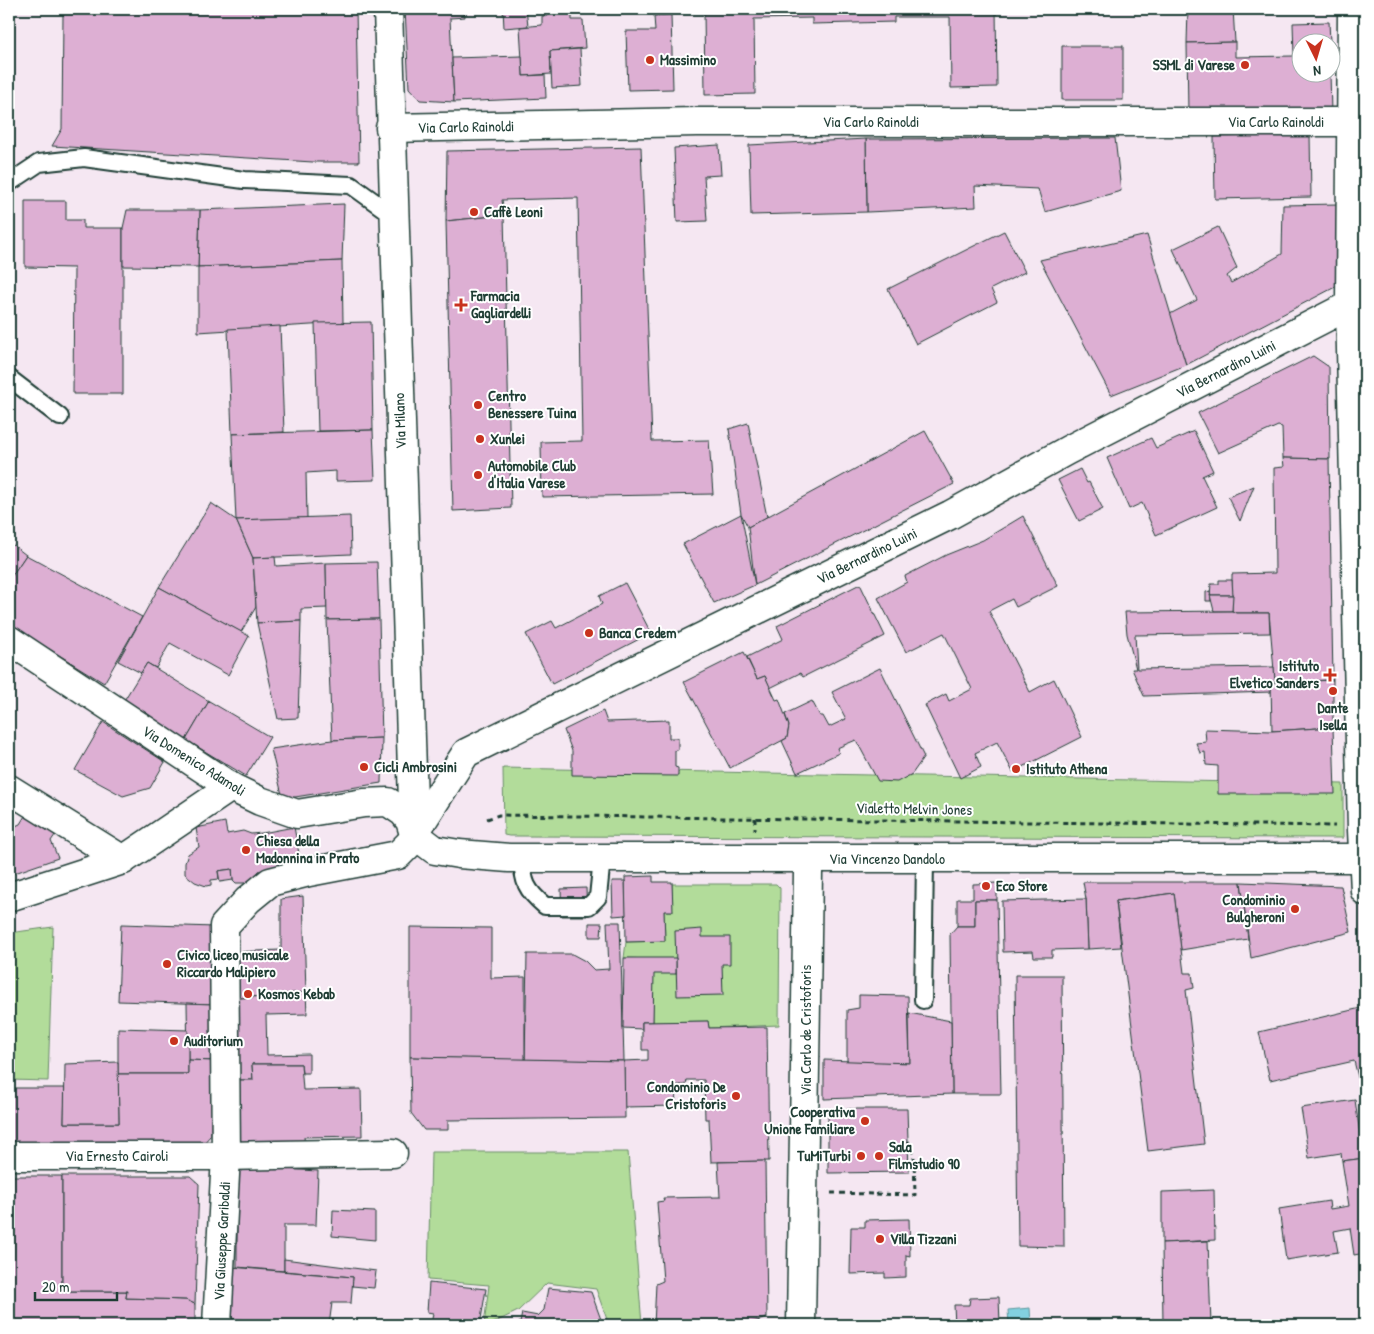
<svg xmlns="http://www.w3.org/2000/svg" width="1374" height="1334" viewBox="0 0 1374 1334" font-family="'Patrick Hand',sans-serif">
	<rect width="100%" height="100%" fill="#f5e7f2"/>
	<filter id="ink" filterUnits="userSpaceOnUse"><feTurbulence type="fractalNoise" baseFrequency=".02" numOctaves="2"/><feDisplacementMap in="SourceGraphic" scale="10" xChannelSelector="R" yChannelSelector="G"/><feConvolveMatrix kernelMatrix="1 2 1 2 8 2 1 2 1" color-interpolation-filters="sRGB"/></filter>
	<g filter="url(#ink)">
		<g fill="#b2dc9a" stroke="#688c67">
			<path d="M503 768 1343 784V838L509 836 504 835Z"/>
			<path d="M672 884H776L780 888 779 1025 709 1028 708 1021 653 1022V959L624 958 626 942 665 941 664 911H672Z"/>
			<path d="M53 927 48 1081 9 1080V933Z"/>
			<path d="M431 1152H628L642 1325H609L596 1289 547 1283 518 1311 489 1325H484L489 1285 428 1280Z"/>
		</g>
		<path fill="#83d1e0" stroke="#5b969b" d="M1030 1308 1031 1325H1009L1008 1310Z"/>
		<g fill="#ddafd3" stroke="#1f3d34">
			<path d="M69 9H356L359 162H313L52 146 62 129 63 15Z"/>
			<path d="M405 9H464L465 17 450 18 454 102 420 100 409 88Z"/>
			<path d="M503 9H526L528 26 504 28Z"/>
			<path d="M548 9H572V20H583L585 48 550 51 551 74 523 76 520 27 542 25V16H548Z"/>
			<path d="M704 9H996L997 87 951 88 950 17H894V22L812 24V18L754 19 755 94 705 95Z"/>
			<path d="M1188 9H1233L1235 42 1187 43Z"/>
			<path d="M671 15 673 89 628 90 626 31H655L654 16Z"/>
			<path d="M1329 22 1330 42H1302V72H1330L1331 114 1188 113 1187 43 1235 42V57L1294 56 1293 23Z"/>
			<rect x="1062" y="46" width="61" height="54"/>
			<path d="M580 49 582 86 552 88 550 51Z"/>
			<path d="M522 56 523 76 545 75 546 98 454 102 452 58Z"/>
			<path d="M1310 135 1311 197 1215 199 1214 137Z"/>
			<path d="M1115 138 1121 191 1045 212 1038 189 975 186 976 207 867 212 866 139Z"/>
			<path d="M866 139 867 212 751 215 749 145Z"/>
			<path d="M719 145 721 175 704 176 707 221 677 222 674 148Z"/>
			<path d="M641 147 652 441 709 440 713 494 542 497 541 442 582 441 578 198 502 200 504 215 446 221 447 151Z"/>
			<path d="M25 201H66V220H83V228H123V394H73L74 268 25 267Z"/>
			<path d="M344 204 342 261 198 267 200 210Z"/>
			<path d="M1339 204 1337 286 1186 365 1170 314 1197 300 1173 249 1218 227 1237 268 1227 276 1231 283 1282 254 1283 205Z"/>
			<path d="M127 210H200L198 267 123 266V228Z"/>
			<path d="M504 215 511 508 453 511 446 221Z"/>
			<path d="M1004 231 1025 272 991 289 997 302 916 344 888 289Z"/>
			<path d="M1147 235 1186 365 1111 395 1040 260Z"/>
			<path d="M342 261 343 323 198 332V267Z"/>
			<path d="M371 322 373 430 318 431 315 323Z"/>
			<path d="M280 326 284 432 232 434 228 329Z"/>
			<path d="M1313 356 1329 367 1330 459 1283 458 1282 427 1278 426 1218 453 1198 413Z"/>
			<path d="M748 423 767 517 748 527 741 514 729 429Z"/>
			<path d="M373 430 375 480 336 481V471L306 473 307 518 236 520 232 434Z"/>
			<path d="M925 431 954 484 755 585 748 527Z"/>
			<path d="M1194 431 1213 471 1202 476 1217 507 1156 535 1142 503 1129 509 1107 458 1151 438 1156 448Z"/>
			<path d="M1283 458 1329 459 1333 680 1275 682 1269 613H1236L1232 611V574L1275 573 1274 468 1284 467Z"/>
			<path d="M1080 469 1087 483 1089 482 1103 509 1079 521 1058 480Z"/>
			<path d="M1254 486 1240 521 1228 497Z"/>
			<path d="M9 490 12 491 9 512Z"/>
			<path d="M211 503 236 520 253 558 256 607 241 632 159 587Z"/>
			<path d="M741 514 755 585 714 603 683 544Z"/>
			<path d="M350 516 351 554 253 558 236 520Z"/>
			<path d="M1023 516 1058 586 1016 607 1012 599 989 611 1030 692 1054 679 1082 737 1013 772 997 742 975 753 981 767 960 778 925 705 946 694 949 701 972 689 944 633 906 652 878 598 907 582 905 576 946 555 983 540Z"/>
			<path d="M9 542 26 555 9 580Z"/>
			<path d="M26 555 142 617 104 683 9 624V580Z"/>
			<path d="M275 557 276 566 326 563 327 608 301 609V621L257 623 253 558Z"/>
			<path d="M377 562 379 619 327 620 326 563Z"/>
			<path d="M1219 580H1232L1233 595H1210L1211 584H1219Z"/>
			<path d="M625 583 651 633 552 684 526 634 552 621 556 628 602 604 599 596Z"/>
			<path d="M860 584 885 636 803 677 800 673 770 688 765 676 757 679 747 657 783 639 777 626Z"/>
			<path d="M159 587 249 636 228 675 170 643 156 668 147 663 141 673 118 661Z"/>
			<path d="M1210 591 1211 601H1206V592Z"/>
			<path d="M1210 595H1233L1232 611H1214Z"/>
			<path d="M1232 611 1236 613H1269L1270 633 1135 635 1137 669 1274 667 1275 682 1271 683V692L1144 696 1132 669H1136L1127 634 1125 612Z"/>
			<path d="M379 619 382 738 332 740 327 620Z"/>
			<path d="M301 621 298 718 278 719 257 623Z"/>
			<path d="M744 652 757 679 765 676 776 700 779 699 789 726 787 738 730 768 684 682Z"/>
			<path d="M147 663 209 701 186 740 123 702Z"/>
			<path d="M880 668 924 757 912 774 897 782 878 781 856 740 837 748 839 753 797 773 782 741 787 738 789 726 785 714 812 701 820 716H823L829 727 846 719 832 692Z"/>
			<path d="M1333 680V727L1272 731 1271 683Z"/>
			<path d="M209 701 270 737 246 776 186 740Z"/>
			<path d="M603 711 607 722 669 720V738H678V750H675V767L678 768V776L572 775V751L564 730Z"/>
			<path d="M103 722 165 762 150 788 123 796 75 770Z"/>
			<path d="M1333 727 1335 794H1218V766L1206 765 1205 752 1200 753 1196 743 1206 742 1205 729 1272 731Z"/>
			<path d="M382 738 381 783 283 799 271 749 332 740Z"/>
			<path d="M28 811 59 829 51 841 58 858 9 875V829L20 824Z"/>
			<path d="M225 822 227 834 243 831 251 834 262 833 294 827 300 859 286 863 287 866 259 871 257 877 246 883H236L233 880 232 869 218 871 219 879 211 880V885L206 886 195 882 185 874V863L188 854 199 847 196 828Z"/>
			<path d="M232 869 233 880 220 882 218 871Z"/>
			<path d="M653 876V882H672L673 911H664L665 941 626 942 625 877Z"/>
			<path d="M612 881H625L626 915 613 916Z"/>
			<path d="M1083 882H1241L1248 939 1181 950 1174 893 1116 901 1121 947 1088 949 1086 899Z"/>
			<path d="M1241 882 1341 886 1351 932 1251 958Z"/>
			<path d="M997 883V900H975V926H957V899H973V884Z"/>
			<path d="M586 888 587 916H562L561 889Z"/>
			<path d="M1174 893 1184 973H1192L1194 988 1186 990 1204 1144 1148 1151 1116 901Z"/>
			<path d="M303 896 306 992 231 999V952L281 950V899Z"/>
			<path d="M1086 899 1088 949 1052 950V957H1034L1033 951 1003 952 1002 901Z"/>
			<path d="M975 900H997L1001 1094H952L950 934 957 926H975Z"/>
			<path d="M607 922H620L624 1061 525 1060 527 954H572L585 961 594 970 609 969Z"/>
			<path d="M589 923H602L601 937H589Z"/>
			<path d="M121 924 215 927 212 1004 118 1001Z"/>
			<path d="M410 927 491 928V978L525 977V1060L410 1057Z"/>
			<path d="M702 929V937H730V964H722L723 995 677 996 675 931Z"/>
			<path d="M624 958H676V974H654L653 1022H642V1029L623 1028Z"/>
			<path d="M1015 975H1062L1064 1247 1018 1246Z"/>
			<path d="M306 992 307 1014 266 1015 267 1055 309 1054V1073H302L301 1064H252L253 1080H232L231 999Z"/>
			<path d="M859 995 908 996 910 1063 847 1062V1010L859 1008Z"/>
			<path d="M187 1003 212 1004 213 1061 188 1060Z"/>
			<path d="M1365 1007V1080L1359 1081 1354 1061 1270 1080 1259 1032Z"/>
			<path d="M909 1013 951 1021 952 1094 824 1099V1060L910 1063Z"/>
			<path d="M708 1021 709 1028 767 1027 769 1161 711 1162 709 1119H705L704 1080H687L686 1085H675L676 1106 624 1107V1061L648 1060V1050H642V1022Z"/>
			<path d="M118 1028 188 1030V1074H118Z"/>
			<path d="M410 1057 624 1061 625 1118 448 1120V1130H424L411 1113Z"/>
			<path d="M188 1060 213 1061 211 1135 201 1146 9 1147V1088H65L64 1123H119L118 1074H188Z"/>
			<path d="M118 1062 119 1123H64L65 1064Z"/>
			<path d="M252 1064H301L303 1090 361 1089 362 1136 304 1137 305 1145 238 1146 237 1080H253Z"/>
			<path d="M1355 1100 1360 1134H1365V1158L1342 1161 1341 1153 1309 1158 1301 1108Z"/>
			<path d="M828 1109H907L909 1172 828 1173Z"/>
			<path d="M1365 1158V1253L1354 1255 1350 1228 1334 1231 1338 1252 1286 1260 1279 1209 1329 1201 1330 1209 1349 1206 1342 1161Z"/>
			<path d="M765 1161 767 1318 743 1325H654L656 1284 663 1281 657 1202 664 1201 663 1198 720 1197 718 1162Z"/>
			<path d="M249 1167 318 1171 316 1225H284V1271L237 1267V1178L239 1172Z"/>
			<path d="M9 1176H62V1291H127L126 1298 186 1300 195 1304V1325H9Z"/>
			<path d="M62 1176H190L199 1184 195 1304 186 1300 126 1298 127 1291H62Z"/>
			<path d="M1214 1190 1215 1240 1162 1243V1192Z"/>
			<path d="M333 1210 375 1212V1240L332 1236Z"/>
			<path d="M909 1219 910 1256 906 1255V1277L885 1278V1273L850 1274 851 1227H865V1220Z"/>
			<path d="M1208 1241 1211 1325H1163L1162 1243Z"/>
			<path d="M284 1259 376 1271 374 1288 352 1286 353 1277 284 1271Z"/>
			<path d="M231 1267 353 1277 351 1303H332L329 1325H281L282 1321 232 1319Z"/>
			<path d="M429 1283 486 1289 480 1325H431L433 1313 427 1312Z"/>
			<path d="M548 1288 591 1292 603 1325H511L520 1323 522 1313 538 1316 544 1310Z"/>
			<path d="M999 1297 1000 1325H955L954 1305H969L970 1298Z"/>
		</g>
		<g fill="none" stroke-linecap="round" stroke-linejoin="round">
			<defs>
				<g id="lane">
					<path d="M9 183 39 163 84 158 244 180 351 185 394 216"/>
					<path d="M9 378 60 417"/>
					<path d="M522 858C523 882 526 890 545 906H589L598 897 602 858"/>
					<path d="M923 1000 925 859"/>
				</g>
				<g id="street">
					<path d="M388 9 414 834"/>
					<path d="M1352 9 1350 305 1362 830 1365 891"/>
					<path d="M390 128 697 122H1352"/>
					<path d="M9 789 123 860"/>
					<path d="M9 897 123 860 231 787"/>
					<path d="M9 1156H226L393 1153"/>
					<path d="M217 1325 226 1156 224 926 248 900 270 882 309 872 398 855 412 841 414 834 466 753 950 515 1068 450 1350 305 1365 300"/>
					<path d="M801 1325 808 872 806 859"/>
				</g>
				<path id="secondary" d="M9 640 231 787 260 801 297 814 364 803 388 802 403 812 410 821 414 834 435 850 459 854 509 858H1365"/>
			</defs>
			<use href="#lane" stroke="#1f3d34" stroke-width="20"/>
			<use href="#street" stroke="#1f3d34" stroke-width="31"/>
			<use href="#secondary" stroke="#1f3d34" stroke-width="31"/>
			<g stroke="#1f3d34" stroke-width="3" stroke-dasharray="5 4" stroke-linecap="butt">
				<path d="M755 818V830"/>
				<path d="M487 819 499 815 1335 826"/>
				<path d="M831 1193 915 1195 914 1155 908 1141"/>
			</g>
			<use href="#lane" stroke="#fff" stroke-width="16"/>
			<use href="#street" stroke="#fff" stroke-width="28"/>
			<use href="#secondary" stroke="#fff" stroke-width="28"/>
		</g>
	</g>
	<g fill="#c8321e" stroke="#fff" stroke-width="2">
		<circle cx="650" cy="60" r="5"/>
		<circle cx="1245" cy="65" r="5"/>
		<circle cx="474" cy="212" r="5"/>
		<path d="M458.5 297.5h5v5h5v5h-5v5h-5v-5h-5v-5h5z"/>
		<circle cx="478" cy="405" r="5"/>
		<circle cx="480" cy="439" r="5"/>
		<circle cx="478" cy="475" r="5"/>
		<circle cx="589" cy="633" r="5"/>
		<path d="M1327.5 667.5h5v5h5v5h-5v5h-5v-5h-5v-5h5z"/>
		<circle cx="1333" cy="691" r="5"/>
		<circle cx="364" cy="767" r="5"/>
		<circle cx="1016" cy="769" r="5"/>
		<circle cx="246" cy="850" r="5"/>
		<circle cx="986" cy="886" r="5"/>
		<circle cx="1295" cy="909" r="5"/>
		<circle cx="167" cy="964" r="5"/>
		<circle cx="248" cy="994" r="5"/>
		<circle cx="174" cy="1041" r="5"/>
		<circle cx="736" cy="1096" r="5"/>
		<circle cx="865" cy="1121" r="5"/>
		<circle cx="861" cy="1156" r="5"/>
		<circle cx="879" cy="1156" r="5"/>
		<circle cx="880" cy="1239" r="5"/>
	</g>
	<g text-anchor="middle" stroke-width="4" stroke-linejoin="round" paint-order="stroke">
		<g font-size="15" font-weight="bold" fill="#1f3d34" stroke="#fff" text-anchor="start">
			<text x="660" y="65">Massimino</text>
			<text x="1235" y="70" text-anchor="end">SSML di Varese</text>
			<text x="484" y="217">Caffè Leoni</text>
			<text x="471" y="301">Farmacia<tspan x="471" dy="17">Gagliardelli</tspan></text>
			<text x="488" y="401">Centro<tspan x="488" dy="17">Benessere Tuina</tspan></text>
			<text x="490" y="444">Xunlei</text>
			<text x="488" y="471">Automobile Club<tspan x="488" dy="17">d'Italia Varese</tspan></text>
			<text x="599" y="638">Banca Credem</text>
			<text x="1319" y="671" text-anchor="end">Istituto<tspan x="1319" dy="17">Elvetico Sanders</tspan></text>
			<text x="1333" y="713" text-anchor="middle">Dante<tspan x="1333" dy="17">Isella</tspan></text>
			<text x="374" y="772">Cicli Ambrosini</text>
			<text x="1026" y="774">Istituto Athena</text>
			<text x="256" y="846">Chiesa della<tspan x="256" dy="17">Madonnina in Prato</tspan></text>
			<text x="996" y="891">Eco Store</text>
			<text x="1285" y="905" text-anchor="end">Condominio<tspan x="1285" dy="17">Bulgheroni</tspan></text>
			<text x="177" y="960">Civico liceo musicale<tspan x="177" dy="17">Riccardo Malipiero</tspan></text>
			<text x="258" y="999">Kosmos Kebab</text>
			<text x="184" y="1046">Auditorium</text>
			<text x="726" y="1092" text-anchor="end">Condominio De<tspan x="726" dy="17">Cristoforis</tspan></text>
			<text x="855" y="1117" text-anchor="end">Cooperativa<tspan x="855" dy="17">Unione Familiare</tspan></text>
			<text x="889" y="1152">Sala<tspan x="889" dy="17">Filmstudio 90</tspan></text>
			<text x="851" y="1161" text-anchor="end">TuMiTurbi</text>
			<text x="890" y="1244">Villa Tizzani</text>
		</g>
		<g font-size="15" fill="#1f3d34" stroke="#fff">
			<text x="871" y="127">Via Carlo Rainoldi</text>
			<text x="1276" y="127">Via Carlo Rainoldi</text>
			<text transform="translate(466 127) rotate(-1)" y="5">Via Carlo Rainoldi</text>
			<text transform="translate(1226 369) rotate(-27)" y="5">Via Bernardino Luini</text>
			<text transform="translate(400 421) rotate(-92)" y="5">Via Milano</text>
			<text transform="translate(867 556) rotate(-26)" y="5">Via Bernardino Luini</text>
			<text transform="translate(194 761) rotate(32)" y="5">Via Domenico Adamoli</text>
			<text transform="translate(914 809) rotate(1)" y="5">Vialetto Melvin Jones</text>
			<text x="887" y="864">Via Vincenzo Dandolo</text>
			<text transform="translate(806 1030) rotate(-90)" y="5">Via Carlo de Cristoforis</text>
			<text x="117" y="1161">Via Ernesto Cairoli</text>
			<text transform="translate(222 1241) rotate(-87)" y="5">Via Giuseppe Garibaldi</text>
		</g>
	</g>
	<rect width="1374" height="1334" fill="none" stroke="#fff" stroke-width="30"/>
	<rect x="15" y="15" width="1344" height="1304" fill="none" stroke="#1f3d34" stroke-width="2" filter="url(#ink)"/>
	<g transform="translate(1316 58) rotate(175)"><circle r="24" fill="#ffffff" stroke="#a5b1ae"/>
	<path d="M0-4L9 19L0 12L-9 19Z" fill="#c8321e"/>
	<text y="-8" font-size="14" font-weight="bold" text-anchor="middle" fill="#1f3d34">N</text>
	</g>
	<path d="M35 1292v8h82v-8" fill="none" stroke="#1f3d34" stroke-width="2.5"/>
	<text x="42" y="1292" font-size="15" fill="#1f3d34" stroke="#ffffff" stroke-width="4" paint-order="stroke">20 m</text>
</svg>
